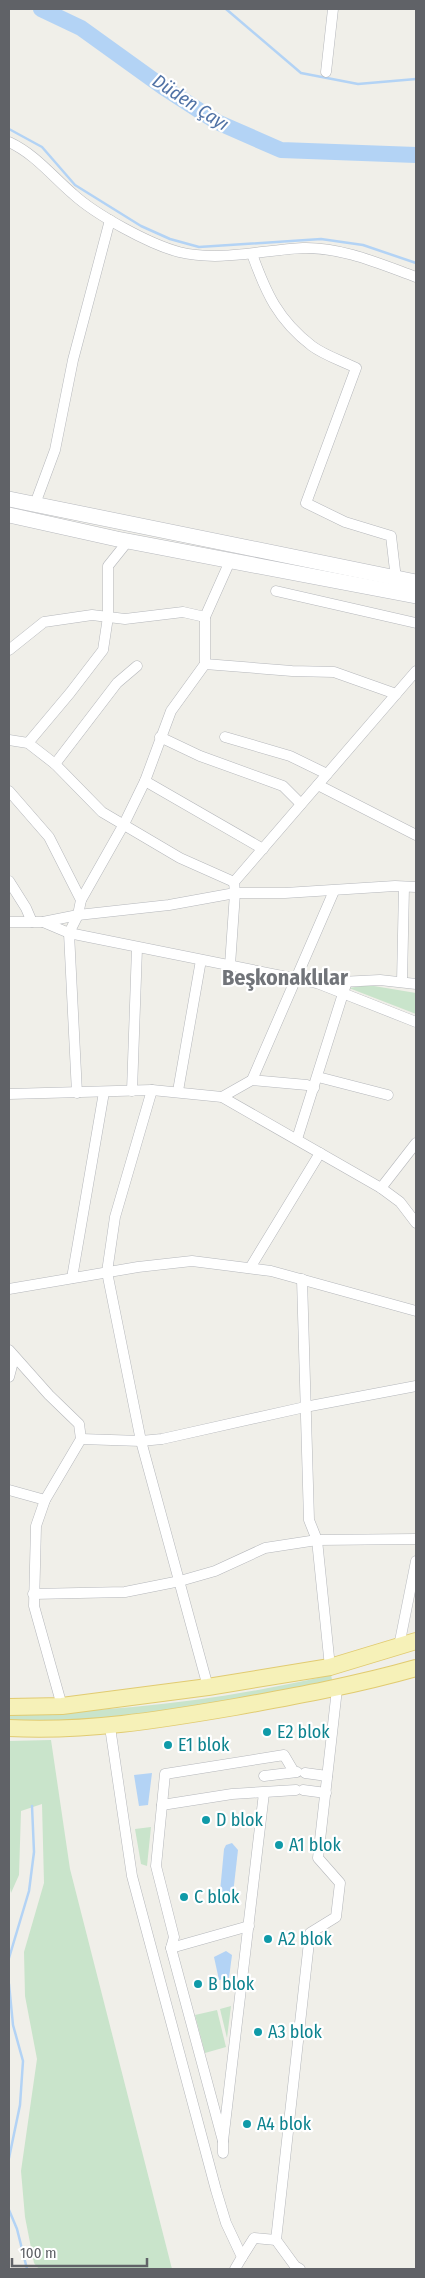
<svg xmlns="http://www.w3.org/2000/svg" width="425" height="2278" viewBox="0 0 425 2278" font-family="'Fira Sans Condensed',sans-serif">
	<rect width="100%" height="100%" fill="#f0efe9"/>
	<g fill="#c9e4cb">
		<path d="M368 985 416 993V1014L349 988Z"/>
		<path d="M331 1675 333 1684 120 1720 9 1722V1713C117 1713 226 1699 331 1675Z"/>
		<path d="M51 1740 70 1869 172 2269H39L34 2263 25 2217 21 2171 37 2059 25 1996 24 1952 44 1883 42 1804 21 1811 19 1875 11 1893 9 1882V1741Z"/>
		<path d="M151 1827 147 1866 141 1864 135 1829Z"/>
		<path d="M231 2006 227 2038 220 2009Z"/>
		<path d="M217 2010 226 2047 205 2053 195 2015Z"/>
	</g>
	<g fill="#b3d3f5">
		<path d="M152 1773 148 1805 139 1806 134 1775Z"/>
		<path d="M232 1843 238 1850 233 1894 220 1892 224 1849 226 1845Z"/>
		<path d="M226 1951 232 1955 229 1978 219 1980 214 1957Z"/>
	</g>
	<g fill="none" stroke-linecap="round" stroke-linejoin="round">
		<g stroke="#b3d3f5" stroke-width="2.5">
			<path d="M226 9 301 73 358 84 416 79"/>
			<path d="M9 129 42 147 75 185 141 226 170 239 199 247 321 239 363 245 416 263"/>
			<path d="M9 1958 29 1891 34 1852 32 1806"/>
			<path d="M9 1984 13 2025 23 2061 20 2105 9 2158"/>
			<path d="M9 2210 17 2229 27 2269"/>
		</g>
		<path stroke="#b3d3f5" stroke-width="16" d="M41 9 81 28 163 87 217 122 281 150 416 155"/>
		<defs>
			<g id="minor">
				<path d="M326 72 333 9"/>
				<path d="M9 142C35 154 52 176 73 194 96 215 149 244 179 252 220 262 262 250 303 248 342 247 380 264 416 277"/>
				<path d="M252 254C266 293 278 320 312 346 324 355 342 361 356 368L306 503 345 522 391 536 396 579"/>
				<path d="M35 504 55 450 73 360 110 220"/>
				<path d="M276 591 416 623"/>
				<path d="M9 650 44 622 92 615 125 619 183 612 205 617"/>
				<path d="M205 664 292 671 334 672 396 694"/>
				<path d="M160 737 200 756 283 786 301 804"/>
				<path d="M225 737 290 756 327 774"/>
				<path d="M9 740 28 743 55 764 102 812 180 858 234 882"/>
				<path d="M28 743 70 693 103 650 108 617V566L128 541"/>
				<path d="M55 764 117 683 137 666"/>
				<path d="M145 781 263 849"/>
				<path d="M318 785 416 835"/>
				<path d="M9 791 49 837 81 900 78 915 69 933 77 1093"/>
				<path d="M9 881 26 908 32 922"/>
				<path d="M81 900 124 824 145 781 171 711 205 664V617L230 561"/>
				<path d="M9 922H43L78 915 169 905 235 893H285L395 886 416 887"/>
				<path d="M43 922 69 933 317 983 416 1022"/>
				<path d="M230 965 235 893 234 882 416 671"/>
				<path d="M402 982 404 887"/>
				<path d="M320 983 380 980 416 984"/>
				<path d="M318 1077 388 1095"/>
				<path d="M252 1080 334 891"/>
				<path d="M152 1090 115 1217 107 1272 141 1441 208 1687"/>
				<path d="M132 1091 137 948"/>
				<path d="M178 1091 201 960"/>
				<path d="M9 1094 152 1090 222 1097 381 1188 400 1202 416 1223"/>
				<path d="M222 1097 252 1080 307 1085 314 1088"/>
				<path d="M297 1139 347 981"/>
				<path d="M381 1188 416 1143"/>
				<path d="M250 1268 320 1153"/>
				<path d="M72 1278 104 1092"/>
				<path d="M302 1279 309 1520 317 1540 330 1667"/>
				<path d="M9 1289 138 1267 192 1261 271 1271 416 1311"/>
				<path d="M9 1350 49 1395 79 1424 81 1439 45 1500 36 1526 34 1606 62 1706"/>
				<path d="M9 1377 14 1358"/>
				<path d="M81 1439 141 1441 162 1439 305 1407 416 1386"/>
				<path d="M9 1490 45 1500"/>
				<path d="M33 1594 125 1592 180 1581 215 1571 265 1548 317 1540 416 1539"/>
				<path d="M399 1646 416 1561"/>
				<path d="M110 1727 132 1876 216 2190 226 2223 242 2257 235 2269"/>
				<path d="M294 1772 284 1755 165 1774 162 1805 232 1794 296 1790"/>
				<path d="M305 1773 327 1776"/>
				<path d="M264 1776 297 1772"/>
				<path d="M303 1790 326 1793"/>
				<path d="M162 1805 156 1866 174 1937 171 1948 223 2141 264 1793"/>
				<path d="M171 1948 249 1926"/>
				<path d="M223 2153V2141"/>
				<path d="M242 2257 254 2238 276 2240"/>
				<path d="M300 2269 295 2266 276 2240 310 1933 336 1917 340 1883 318 1858 337 1689"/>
			</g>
			<g id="secondary">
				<path d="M9 499 416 582"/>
				<path d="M9 515 117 539 416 596"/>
			</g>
			<g id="primary">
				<path d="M9 1707 62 1706 208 1687 330 1667 416 1641"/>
				<path d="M9 1728C86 1732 159 1720 235 1707 296 1696 356 1685 416 1668"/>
			</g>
		</defs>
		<use href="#minor" stroke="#b5b7bb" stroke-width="11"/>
		<use href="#secondary" stroke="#b7b9be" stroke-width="16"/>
		<use href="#primary" stroke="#e1cb71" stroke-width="18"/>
		<use href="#minor" stroke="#fff" stroke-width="10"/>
		<use href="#secondary" stroke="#fff" stroke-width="15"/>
		<use href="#primary" stroke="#f6f1b8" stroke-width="16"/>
	</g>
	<g fill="#0f9aa8" stroke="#fff" stroke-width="2">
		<circle cx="267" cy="1732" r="5"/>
		<circle cx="168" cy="1745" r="5"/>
		<circle cx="206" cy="1820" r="5"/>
		<circle cx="279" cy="1845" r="5"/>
		<circle cx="184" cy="1897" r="5"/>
		<circle cx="268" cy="1939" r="5"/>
		<circle cx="198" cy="1984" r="5"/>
		<circle cx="258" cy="2032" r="5"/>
		<circle cx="247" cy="2124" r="5"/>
	</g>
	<g text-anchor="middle" stroke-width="4.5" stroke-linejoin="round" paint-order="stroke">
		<g font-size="18" fill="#0d838f" stroke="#fff" text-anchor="start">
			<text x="277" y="1738">E2 blok</text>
			<text x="178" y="1751">E1 blok</text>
			<text x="216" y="1826">D blok</text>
			<text x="289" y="1851">A1 blok</text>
			<text x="194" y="1903">C blok</text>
			<text x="278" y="1945">A2 blok</text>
			<text x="208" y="1990">B blok</text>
			<text x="268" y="2038">A3 blok</text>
			<text x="257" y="2130">A4 blok</text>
		</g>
		<g font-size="19" font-style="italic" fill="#5173a6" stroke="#fff">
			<text transform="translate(191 102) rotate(33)" y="7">Düden Çayı</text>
		</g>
		<g font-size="22" font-weight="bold" fill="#717479" stroke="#fff">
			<text x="285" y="985">Beşkonaklılar</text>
		</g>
	</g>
	<rect width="425" height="2278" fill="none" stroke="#606267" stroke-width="20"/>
	<path d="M12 2258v8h135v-8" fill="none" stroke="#606267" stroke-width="2.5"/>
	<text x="20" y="2258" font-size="15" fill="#606267" stroke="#ffffff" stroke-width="4" paint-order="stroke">100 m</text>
</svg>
